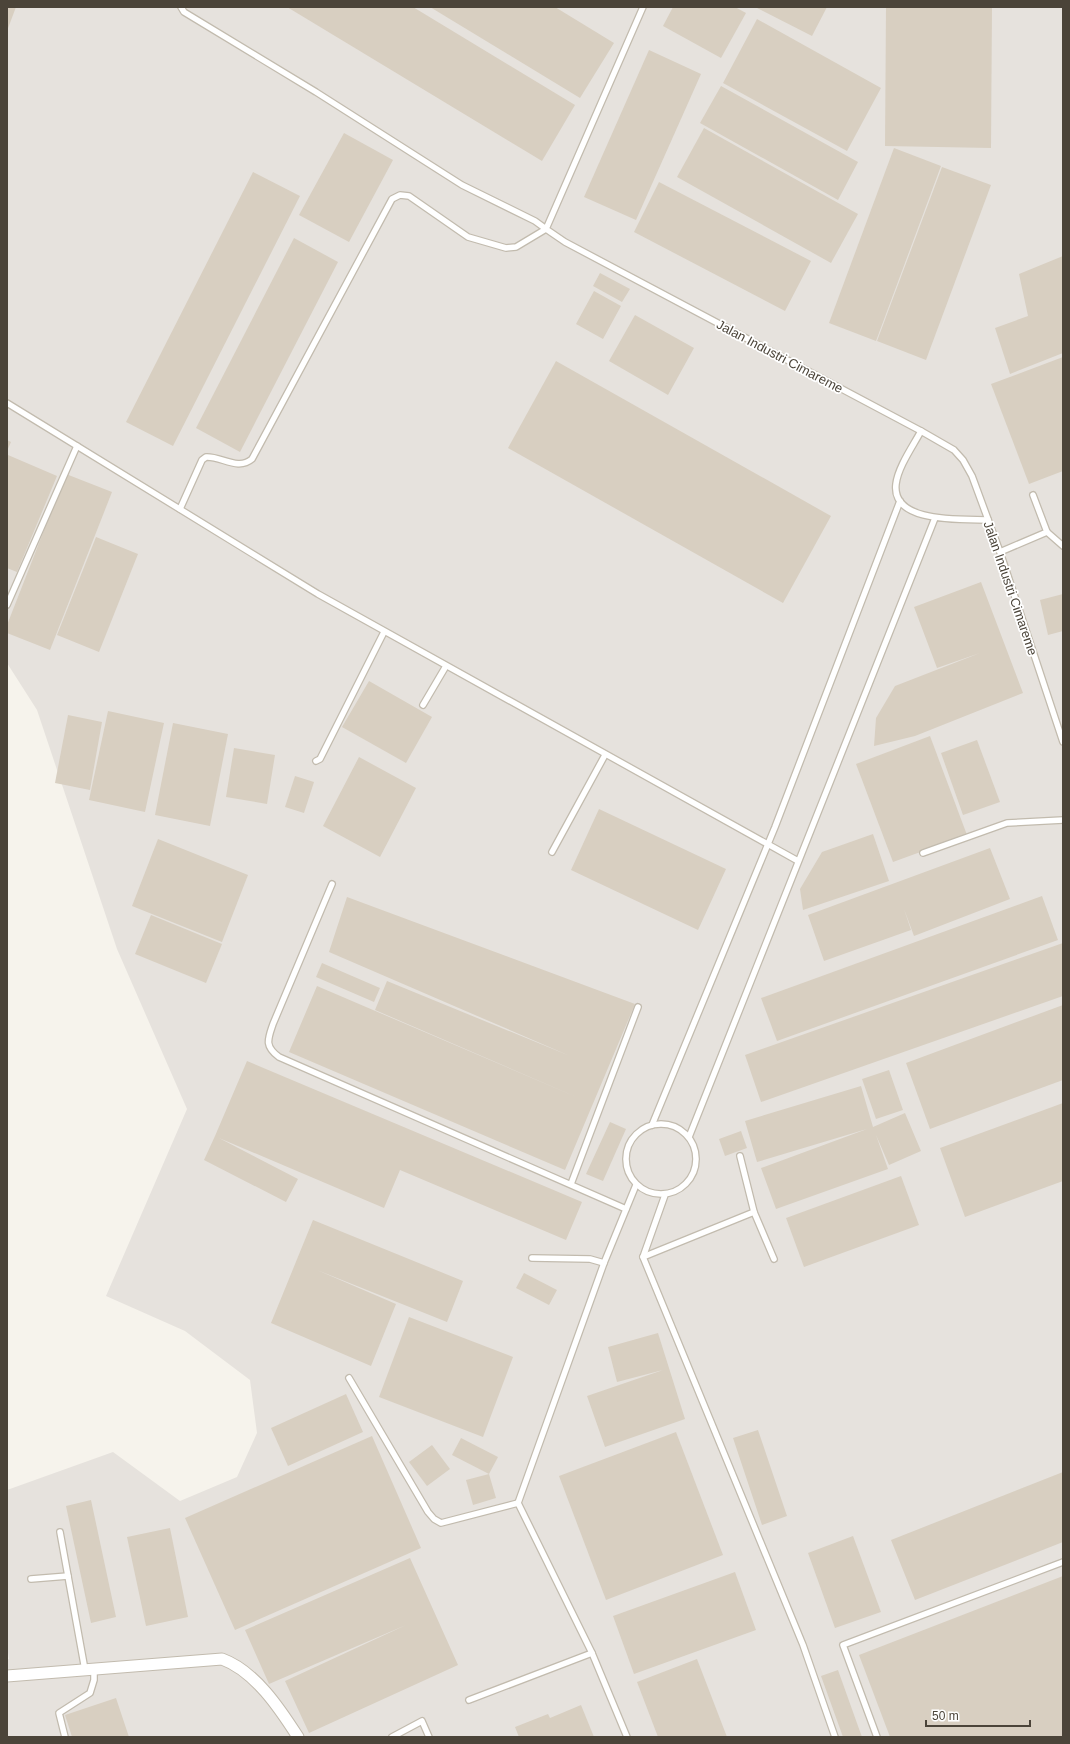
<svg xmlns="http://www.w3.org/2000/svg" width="1070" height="1744" viewBox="0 0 1070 1744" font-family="Arial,sans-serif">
	<rect width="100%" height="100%" fill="#f6f3ec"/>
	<path fill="#e6e2dd" d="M7 7H1063V1737H7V1660L9 1659 7 1646V1490L113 1452 180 1501 237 1477 257 1433 250 1380 185 1331 106 1296 187 1109 117 949 37 710 7 663Z"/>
	<g fill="#d8cfc1">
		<path d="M7 7H16L7 31Z"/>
		<path d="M287 7H413L575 105 542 161Z"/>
		<path d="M430 7H555L614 43 580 98Z"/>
		<path d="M673 7H735L746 13 721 58 663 26Z"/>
		<path d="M755 7H827L812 36Z"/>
		<path d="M886 7H992L991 148 885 146Z"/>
		<path d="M757 19 881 88 847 151 723 83Z"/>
		<path d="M649 50 701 74 636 220 584 197Z"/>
		<path d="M721 86 858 162 838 200 700 123Z"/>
		<path d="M704 128 858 214 831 263 677 177Z"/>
		<path d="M344 133 393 160 349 242 299 215Z"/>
		<path d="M894 148 941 166 876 341 829 323Z"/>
		<path d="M942 167 991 185 926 360 877 341Z"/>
		<path d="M253 172 300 196 173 446 126 422Z"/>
		<path d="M659 182 811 261 785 311 634 232Z"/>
		<path d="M294 238 338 262 240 452 196 428Z"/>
		<path d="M1063 256V353L1010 374 995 328 1028 316 1019 274Z"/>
		<path d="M600 273 630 289 622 302 593 286Z"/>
		<path d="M594 291 621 306 603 339 576 324Z"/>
		<path d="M635 315 694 348 668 395 609 361Z"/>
		<path d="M1063 357V471L1029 484 991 384Z"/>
		<path d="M556 361 831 516 783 603 508 448Z"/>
		<path d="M7 440 11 442 7 451Z"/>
		<path d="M8 455 57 476 17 572 7 568Z"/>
		<path d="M66 474 112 492 50 650 7 633V625Z"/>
		<path d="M96 537 138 554 99 652 57 635Z"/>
		<path d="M981 582 1023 693 915 736 874 746 876 718 895 686 980 653 937 668 914 607Z"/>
		<path d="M1063 594V631L1048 635 1040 600Z"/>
		<path d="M369 681 432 717 406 763 342 727Z"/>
		<path d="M108 711 164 723 145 812 89 800Z"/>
		<path d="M68 715 102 722 90 790 55 783Z"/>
		<path d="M173 723 228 734 210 826 155 815Z"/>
		<path d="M930 736 967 835 893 862 856 764Z"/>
		<path d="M977 740 1000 802 963 815 941 753Z"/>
		<path d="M234 748 275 755 267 804 226 797Z"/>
		<path d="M359 757 416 788 380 857 323 826Z"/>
		<path d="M295 776 314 782 304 813 285 807Z"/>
		<path d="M599 809 726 869 698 930 571 870Z"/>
		<path d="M873 834 889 881 803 910 800 889 822 852Z"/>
		<path d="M158 839 248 875 222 942 132 906Z"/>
		<path d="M990 848 1010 899 914 936 904 909 911 930 824 961 808 915Z"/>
		<path d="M1042 896 1058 940 777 1041 761 998Z"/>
		<path d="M347 897 635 1004 565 1170 289 1052 317 986 581 1099 375 1010 387 981 570 1056 329 952Z"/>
		<path d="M151 915 222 944 206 983 135 954Z"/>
		<path d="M1063 943V996L761 1102 745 1055Z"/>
		<path d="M322 963 380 988 374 1002 316 977Z"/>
		<path d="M1063 1005V1080L930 1129 906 1063Z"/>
		<path d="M247 1061 582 1202 566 1240 400 1170 384 1208 219 1138 298 1179 286 1202 204 1160 215 1136Z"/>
		<path d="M889 1070 903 1110 876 1119 862 1079Z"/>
		<path d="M861 1086 873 1127 905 1113 921 1151 889 1165 876 1135 888 1169 776 1209 761 1168 867 1129 757 1162 745 1121Z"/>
		<path d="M1063 1103V1181L965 1217 940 1148Z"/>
		<path d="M610 1122 626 1129 603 1181 586 1174Z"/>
		<path d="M741 1131 747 1148 725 1156 719 1139Z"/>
		<path d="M901 1176 919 1225 804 1267 786 1218Z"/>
		<path d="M313 1220 463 1281 447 1322 317 1270 396 1304 371 1366 271 1323Z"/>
		<path d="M524 1273 557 1290 549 1305 516 1288Z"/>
		<path d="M409 1317 513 1357 483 1437 379 1397Z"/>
		<path d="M658 1333 685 1419 605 1447 587 1396 663 1370 617 1382 608 1347Z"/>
		<path d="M346 1394 363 1432 288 1466 271 1428Z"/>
		<path d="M758 1430 787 1516 762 1525 733 1438Z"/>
		<path d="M676 1432 723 1555 606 1600 559 1476Z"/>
		<path d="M372 1436 421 1548 235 1630 185 1518Z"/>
		<path d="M461 1438 498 1457 489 1474 452 1455Z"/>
		<path d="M432 1445 450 1469 427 1486 409 1462Z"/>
		<path d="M1063 1472V1542L915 1600 891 1540Z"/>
		<path d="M489 1474 496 1498 473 1505 466 1480Z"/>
		<path d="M91 1500 116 1617 91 1623 66 1506Z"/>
		<path d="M170 1528 188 1617 146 1626 127 1537Z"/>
		<path d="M853 1536 881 1612 835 1628 808 1553Z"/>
		<path d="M410 1558 458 1665 309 1733 285 1681 406 1625 269 1684 245 1630Z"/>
		<path d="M735 1572 756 1630 634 1674 613 1616Z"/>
		<path d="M1063 1576V1737H890L859 1655Z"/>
		<path d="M697 1659 727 1737H658L637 1682Z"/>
		<path d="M838 1670 858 1726 862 1737H843L821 1676Z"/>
		<path d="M116 1698 129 1737H72L65 1715Z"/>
		<path d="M581 1705 594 1737H519L515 1727 548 1714 550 1718Z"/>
	</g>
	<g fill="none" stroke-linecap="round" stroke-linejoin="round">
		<defs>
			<g id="lane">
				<path d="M643 7 546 229 565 242 921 431 954 450 963 460 972 476 1000 552 1063 742"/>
				<path d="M7 403 318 594 798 861"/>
				<path d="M921 431C913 446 898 467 896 484 891 524 963 519 988 520"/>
				<path d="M180 509 202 460 206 457C221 456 238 471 252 459L392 199 400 195 409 196 468 237 506 248 516 247 546 229 535 221 462 185 316 92 184 12 181 7"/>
				<path d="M1047 532 1063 546"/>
				<path d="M1000 552 1047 532 1033 495"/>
				<path d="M7 605 77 446"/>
				<path d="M423 705 446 666"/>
				<path d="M316 761 320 759 384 632"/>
				<path d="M552 852 605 755"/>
				<path d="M923 853 1007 823 1063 820"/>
				<path d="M332 884 273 1024C268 1039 264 1046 279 1057L626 1209"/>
				<circle cx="661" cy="1159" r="35"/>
				<path d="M652 1125 775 827 900 501"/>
				<path d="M689 1137 935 518"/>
				<path d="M571 1184 638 1007"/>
				<path d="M665 1195 643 1257 803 1645 835 1737"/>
				<path d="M754 1212 774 1259"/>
				<path d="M643 1257 754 1212 740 1156"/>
				<path d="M532 1258 590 1259 604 1263"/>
				<path d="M349 1378 428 1512 434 1519 441 1523 518 1503"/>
				<path d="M60 1532 85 1670"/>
				<path d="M31 1579 68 1576"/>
				<path d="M469 1700 592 1653"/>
				<path d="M65 1737 59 1713 90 1693 94 1680V1669"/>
				<path d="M392 1737 422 1721 429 1737"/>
				<path d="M627 1737 592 1653 518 1503 604 1263 636 1185"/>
				<path d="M877 1737 843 1645 1063 1562"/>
			</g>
			<path id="street" d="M7 1676 222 1659C255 1671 280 1709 298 1737"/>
		</defs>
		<use href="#lane" stroke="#c2bbae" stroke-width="8"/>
		<use href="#street" stroke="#c2bbae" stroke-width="13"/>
		<use href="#lane" stroke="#fff" stroke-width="5.5"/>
		<use href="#street" stroke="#fff" stroke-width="11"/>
	</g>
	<g text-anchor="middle" stroke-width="3.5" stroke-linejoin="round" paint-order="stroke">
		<g font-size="13" fill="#4b4439" stroke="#fff">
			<text transform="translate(780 356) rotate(28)" y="5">Jalan Industri Cimareme</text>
			<text transform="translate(1011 588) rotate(71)" y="5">Jalan Industri Cimareme</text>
		</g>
	</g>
	<rect width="1070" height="1744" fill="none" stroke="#4b4439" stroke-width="16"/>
	<path d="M926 1720v6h104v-6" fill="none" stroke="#4b4439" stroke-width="2"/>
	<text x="932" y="1720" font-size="12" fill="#4b4439" stroke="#ffffff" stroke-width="3" paint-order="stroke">50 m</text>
</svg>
